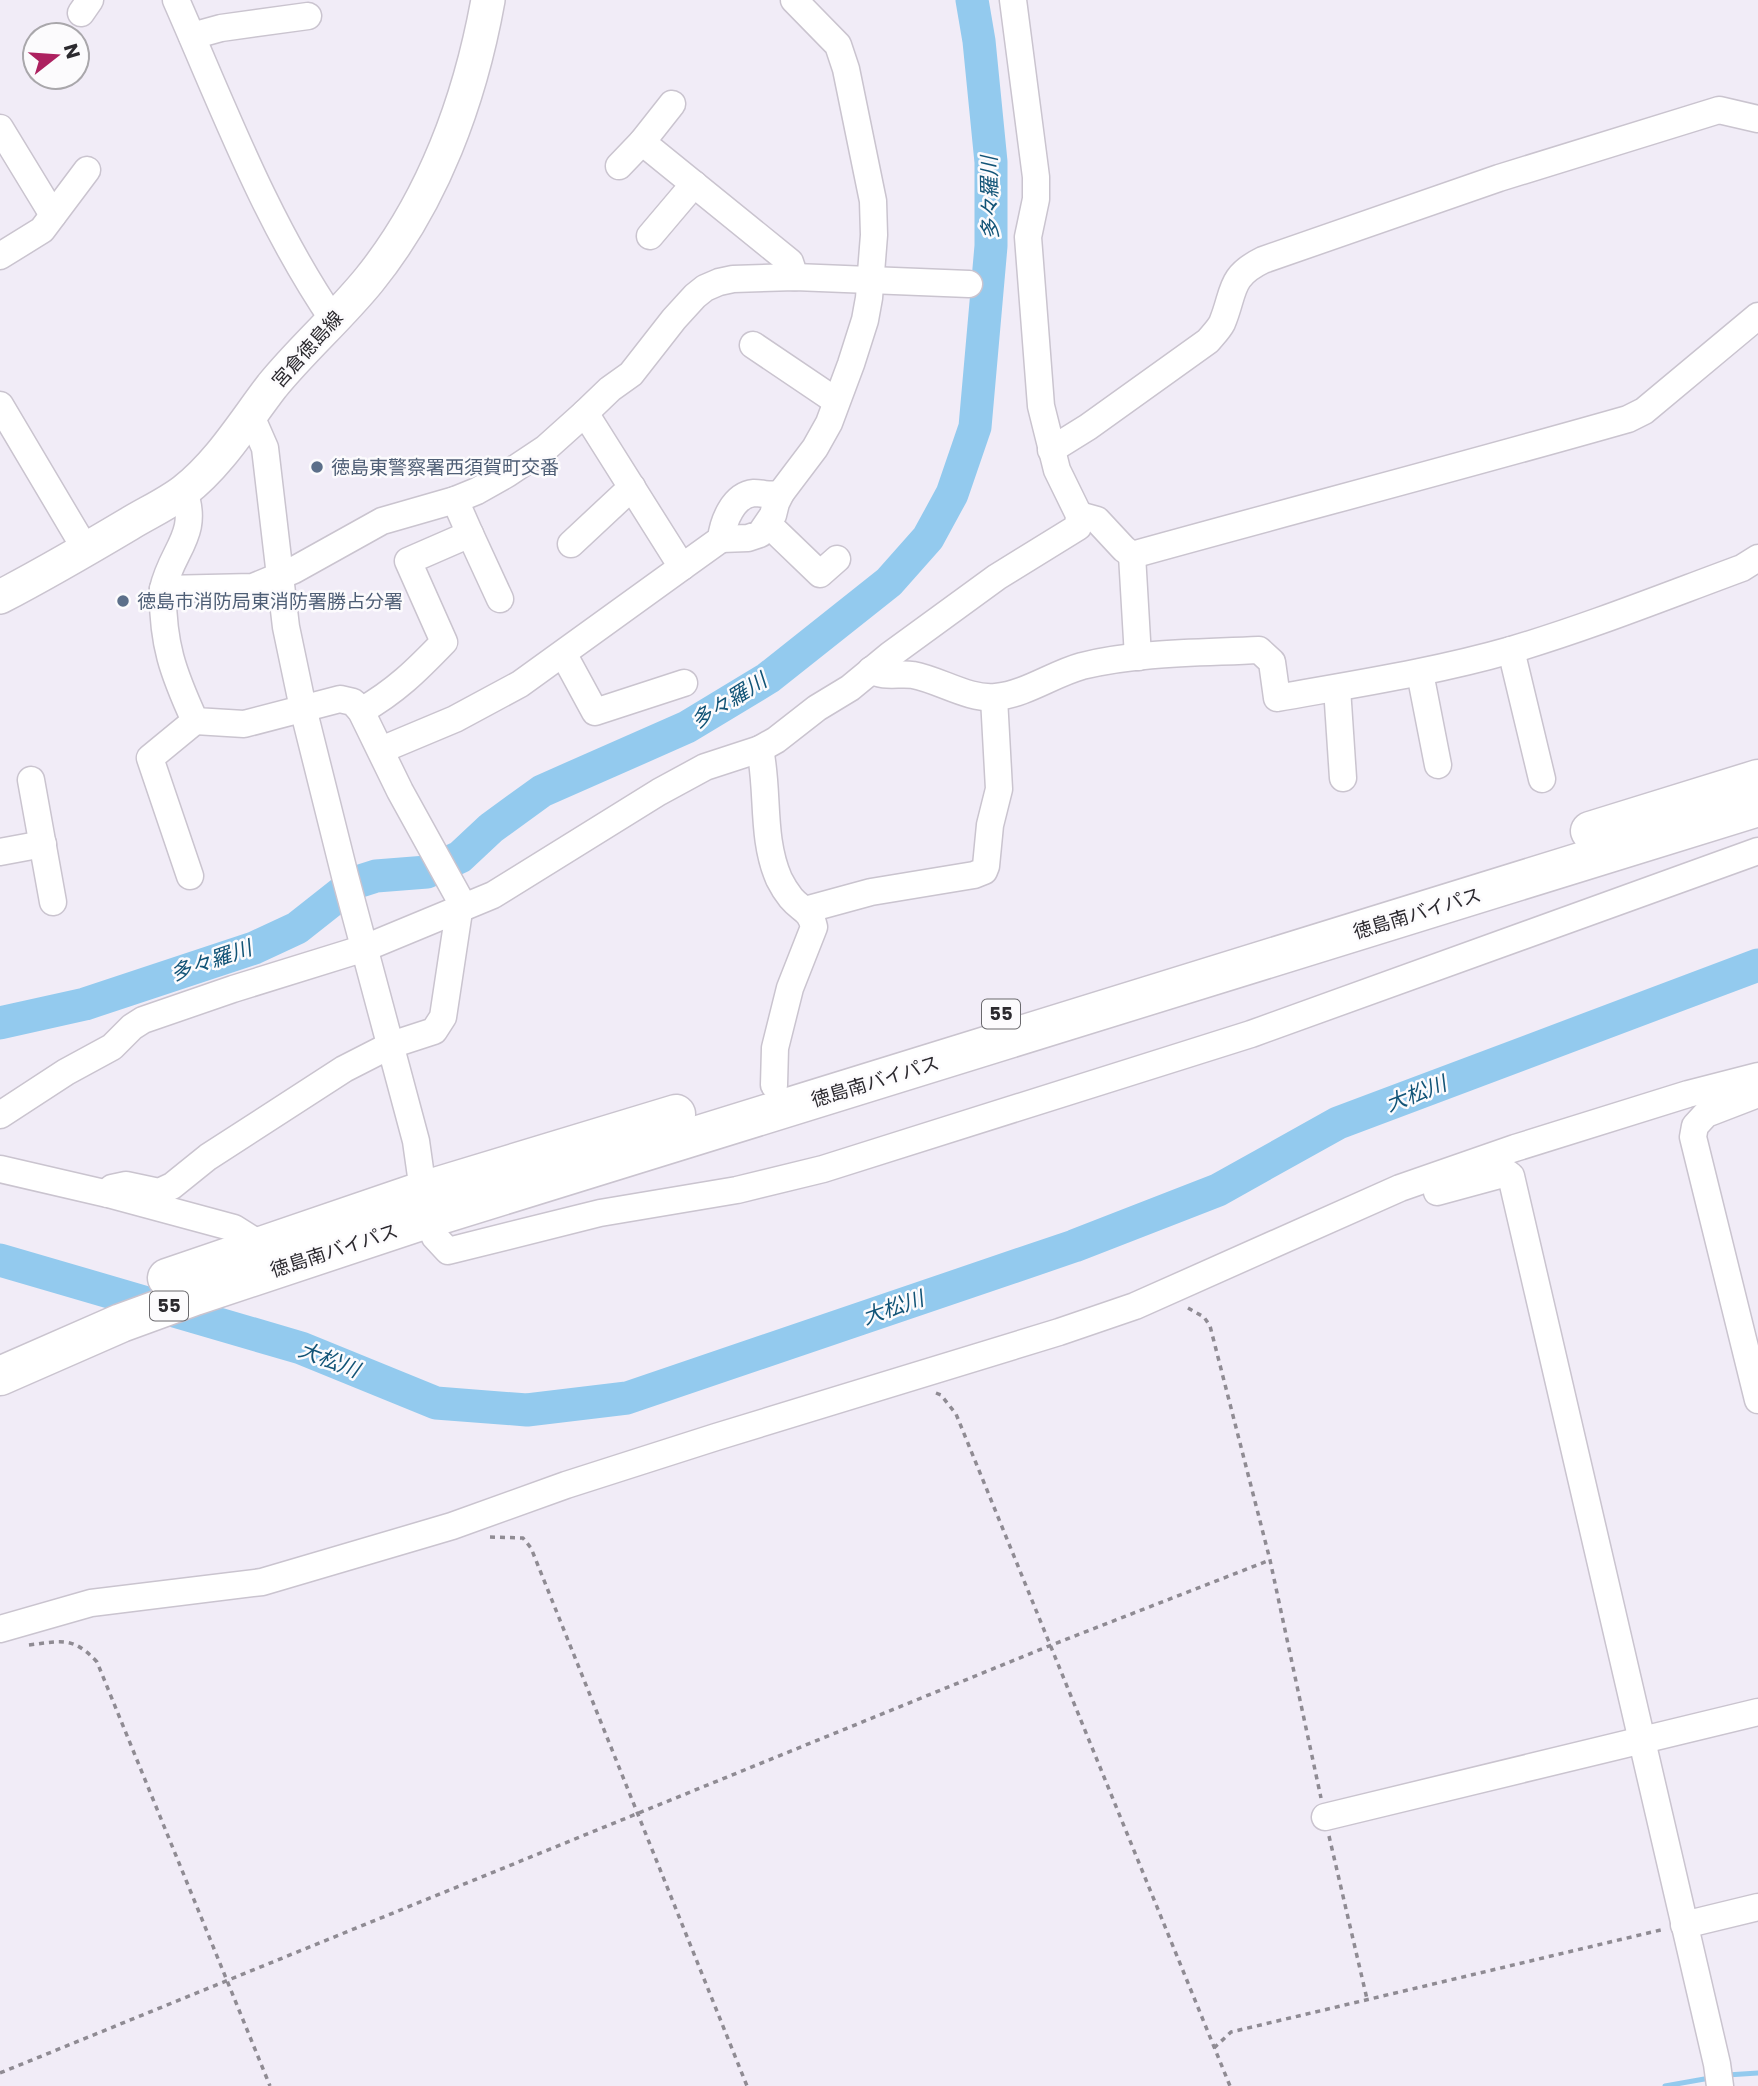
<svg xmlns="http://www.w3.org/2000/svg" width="1758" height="2086" viewBox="0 0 1758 2086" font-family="Poppins,'Noto Sans JP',sans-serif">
	<rect width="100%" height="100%" fill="#f1ecf7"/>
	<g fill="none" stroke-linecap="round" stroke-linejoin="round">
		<g stroke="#93caee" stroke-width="5">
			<path d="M1727 2075 1758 2073"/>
			<path d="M1665 2086 1710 2078"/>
		</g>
		<g stroke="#93caee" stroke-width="33">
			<path d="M0 1023 85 1004 254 948 297 928 354 883 376 876 427 872 460 857 491 828 542 791 687 727 768 678 889 582 928 538 952 494 975 427 991 246V162L979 41 972 0"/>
			<path d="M0 1260 301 1348 436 1403 527 1410 627 1398 1074 1246 1218 1190 1338 1123 1758 965"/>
		</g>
		<defs>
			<g id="minor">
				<path d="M176 0C224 109 266 222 334 321"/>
				<path d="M81 13 90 0"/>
				<path d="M192 36 221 28 308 16"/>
				<path d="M672 104 642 142 790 262 795 277"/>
				<path d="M0 128 53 215"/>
				<path d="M619 166 642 142"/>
				<path d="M650 236 694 184"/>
				<path d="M0 256 42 230 87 170"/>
				<path d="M753 345 836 401"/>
				<path d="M0 405 86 550"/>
				<path d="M585 413 610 389 631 374 674 319 695 296 705 288 719 282 733 279 795 277 969 284"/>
				<path d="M251 416 265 448 286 627 303 708 345 876 416 1141 427 1219 435 1237 448 1251 600 1213 737 1190 823 1169 1251 1034 1758 851"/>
				<path d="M1051 450 1088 427 1208 341C1213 335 1219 329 1222 323 1235 292 1228 277 1263 260L1499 178 1719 110 1758 119"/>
				<path d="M184 491C200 535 172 549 163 589L253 587 294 570 382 521 455 500 477 491 507 474 546 448 585 413 682 567 520 684 455 719 381 750"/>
				<path d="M1079 515 1097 520 1124 549 1132 555C1298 509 1463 466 1628 419L1644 411 1758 316"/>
				<path d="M768 524 820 574 837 559"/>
				<path d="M470 534 500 599"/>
				<path d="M721 539 748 538 760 534 773 515 776 503 781 493 815 448 829 423 851 364 865 320 869 298 874 235 873 201 846 69 838 45 794 0"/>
				<path d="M571 544 632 487"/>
				<path d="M1132 555 1138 657"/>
				<path d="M682 567 721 539C723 522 733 495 754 493 765 493 771 497 781 493"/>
				<path d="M163 589C162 643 173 673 195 721L244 724 340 699 353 702 361 711 400 791 464 907"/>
				<path d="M1511 650 1542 779"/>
				<path d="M564 655 595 712 684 683"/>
				<path d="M871 670C883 678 899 673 913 675 940 680 969 700 996 697 1026 694 1053 674 1082 666 1139 652 1201 653 1259 650L1272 662 1277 698C1355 684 1434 672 1511 650 1589 627 1666 596 1742 568L1758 558"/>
				<path d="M1420 673 1438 765"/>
				<path d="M1337 688 1343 778"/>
				<path d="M361 711C396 691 417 670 444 642L408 561 470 534 455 500"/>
				<path d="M760 749C769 792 761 838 779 879 782 885 787 893 791 898 801 910 810 909 814 927L790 988 775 1048 774 1085"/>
				<path d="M31 780 53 902"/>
				<path d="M0 852 43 844"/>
				<path d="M190 876 150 758 195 721"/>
				<path d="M805 910 871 892 974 875 984 871 986 866 990 825 999 789 994 698"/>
				<path d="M1758 1094 1706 1114 1695 1126 1693 1137 1758 1400"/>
				<path d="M0 1115 66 1072 112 1047 132 1027 143 1020 233 989 365 948 493 895 659 792 705 767 760 749 776 740 817 708 850 688 890 655 997 577 1078 527 1079 515 1057 470 1041 406 1028 237 1036 199V177L1013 0"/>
				<path d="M0 1169 108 1194 234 1228 261 1245"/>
				<path d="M1437 1192 1507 1173 1511 1176 1717 2064 1720 2086"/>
				<path d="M108 1194 112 1188 126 1185 159 1192 172 1186 208 1157 344 1069 391 1045 434 1031 443 1017 459 911"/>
				<path d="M0 1629 91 1603 262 1582 452 1526 566 1485 716 1437 1059 1332 1135 1306 1400 1188 1515 1148 1688 1094 1758 1076"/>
				<path d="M1325 1817 1758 1712"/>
				<path d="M1684 1925 1758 1907"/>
			</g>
			<path id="major" d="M0 597C44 574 87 549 129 524 147 513 167 504 184 491 220 463 245 421 272 386 302 349 339 317 369 280 433 201 470 100 488 0"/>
			<g id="highway">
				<path d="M1590 831 1758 779"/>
				<path d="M167 1278 422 1191 676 1114"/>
				<path d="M0 1376 121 1323 195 1296 427 1219 1758 807"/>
			</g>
		</defs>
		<use href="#minor" stroke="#cac4cf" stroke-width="29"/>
		<use href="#major" stroke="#cac4cf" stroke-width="36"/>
		<use href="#highway" stroke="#cac4cf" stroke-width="41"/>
		<g stroke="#8f8b93" stroke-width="3.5" stroke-dasharray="5 5" stroke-linecap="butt">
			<path d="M1188 1308 1204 1317 1210 1326 1270 1560 1321 1798"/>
			<path d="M936 1393 941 1395 956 1414 1230 2086"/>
			<path d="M490 1537 523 1538 531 1548 747 2086"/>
			<path d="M29 1645C62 1641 73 1636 97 1662L270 2086"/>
			<path d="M1329 1836 1367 1999"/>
			<path d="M1214 2048 1231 2032 1665 1929"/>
			<path d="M0 2073 1049 1646 1270 1560"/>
		</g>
		<use href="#minor" stroke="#fff" stroke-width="26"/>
		<use href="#major" stroke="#fff" stroke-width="33"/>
		<use href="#highway" stroke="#fff" stroke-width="38"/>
	</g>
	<g fill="#5c6f8a" stroke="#fcfbfd" stroke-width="2.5">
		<circle cx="317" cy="467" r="7"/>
		<circle cx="123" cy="601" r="7"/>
	</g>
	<g text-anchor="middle" stroke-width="5" stroke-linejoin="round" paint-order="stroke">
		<g fill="#fcfbfd" stroke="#6a696d" stroke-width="2">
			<rect x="982" y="999.5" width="38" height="29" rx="5"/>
			<rect x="150" y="1291.5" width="38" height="29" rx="5"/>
		</g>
		<g font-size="18" font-weight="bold" fill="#2c2a2f">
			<text x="1001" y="1020">55</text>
			<text x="169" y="1312">55</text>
		</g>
		<g font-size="19" fill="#2c2a2f" stroke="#fcfbfd">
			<text transform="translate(307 349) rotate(-48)" y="7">宮倉徳島線</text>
			<text transform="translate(1417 913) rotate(-17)" y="7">徳島南バイパス</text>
			<text transform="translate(875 1081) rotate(-17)" y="7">徳島南バイパス</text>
			<text transform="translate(334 1250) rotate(-18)" y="7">徳島南バイパス</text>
		</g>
		<g font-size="19" fill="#4e5e75" stroke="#fcfbfd" text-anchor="start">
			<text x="331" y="474">徳島東警察署西須賀町交番</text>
			<text x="137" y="608">徳島市消防局東消防署勝占分署</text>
		</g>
		<g font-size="21" font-style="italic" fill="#125477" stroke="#fcfbfd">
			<text transform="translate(990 198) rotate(-91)" y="7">多々羅川</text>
			<text transform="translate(729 701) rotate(-32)" y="7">多々羅川</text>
			<text transform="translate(211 961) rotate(-19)" y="7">多々羅川</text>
			<text transform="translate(1416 1094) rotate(-21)" y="7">大松川</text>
			<text transform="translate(893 1308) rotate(-19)" y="7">大松川</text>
			<text transform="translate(329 1360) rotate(21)" y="7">大松川</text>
		</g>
	</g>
	<g transform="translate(56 56) rotate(73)"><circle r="33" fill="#fcfbfd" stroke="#a9a7ab" stroke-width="2"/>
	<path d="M0-5L12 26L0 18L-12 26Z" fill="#ad2160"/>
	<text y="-10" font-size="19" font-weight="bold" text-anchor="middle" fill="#2c2a2f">N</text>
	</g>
</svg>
